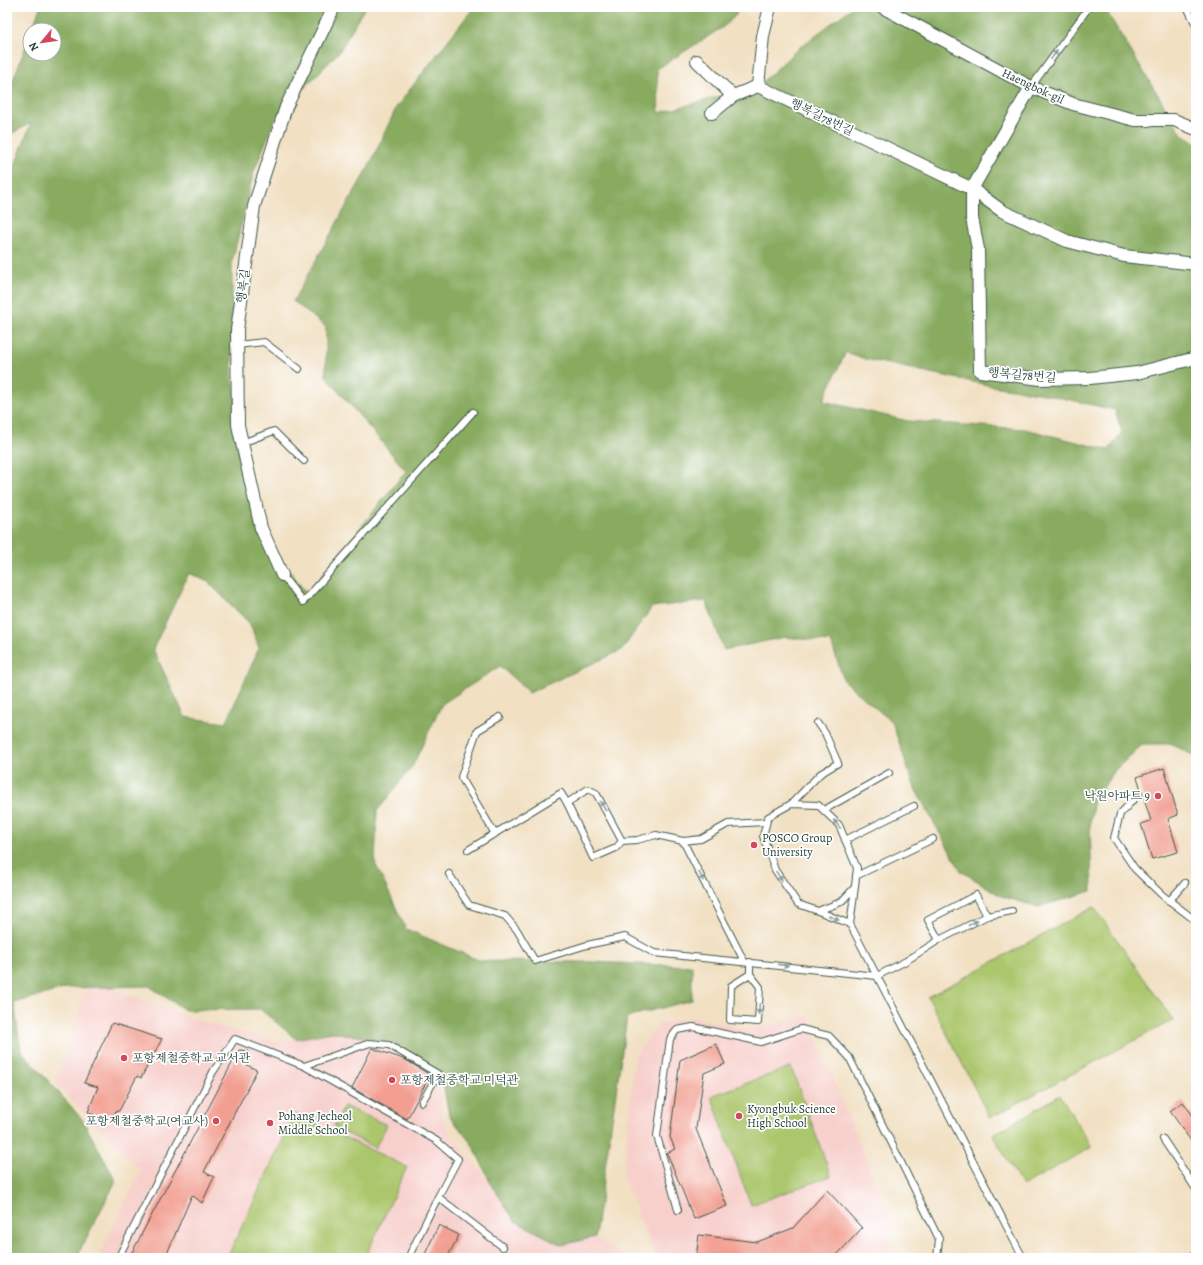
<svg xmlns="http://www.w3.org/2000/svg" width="1203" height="1265" viewBox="0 0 1203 1265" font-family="Alegreya,'Noto Serif KR',serif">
	<rect width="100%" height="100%" fill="#fff"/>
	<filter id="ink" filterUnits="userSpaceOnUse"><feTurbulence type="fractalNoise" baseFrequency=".025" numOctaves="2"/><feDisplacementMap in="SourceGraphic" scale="8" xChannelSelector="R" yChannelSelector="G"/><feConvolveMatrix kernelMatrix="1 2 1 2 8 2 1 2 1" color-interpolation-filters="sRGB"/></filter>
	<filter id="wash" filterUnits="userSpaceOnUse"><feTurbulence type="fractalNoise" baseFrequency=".012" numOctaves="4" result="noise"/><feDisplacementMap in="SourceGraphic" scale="16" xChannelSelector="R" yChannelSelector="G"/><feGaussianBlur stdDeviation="0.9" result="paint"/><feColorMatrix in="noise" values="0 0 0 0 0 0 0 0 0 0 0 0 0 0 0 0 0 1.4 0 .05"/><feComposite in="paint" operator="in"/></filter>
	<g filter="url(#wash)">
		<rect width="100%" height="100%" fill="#f1e0c2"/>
		<g fill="#f7d0cc">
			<path d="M89 980 200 1021 277 1042 332 1032 376 1039 441 1073V1114L449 1132 490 1182 515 1221 562 1245 595 1238 628 1258H98L141 1171 55 1083Z"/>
			<path d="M808 1016 892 1224 889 1258H656L623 1176 635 1055 661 1022 694 1017 747 1030Z"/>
		</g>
		<g fill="#abc66c" stroke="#658250">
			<path d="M1094 907 1173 1020 990 1118 928 997Z"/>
			<path d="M791 1067 831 1176 751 1205 711 1096Z"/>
			<path d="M1060 1095 1092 1147 1022 1186 993 1135Z"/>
			<path d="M344 1106 387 1125 375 1148 334 1127Z"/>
			<path d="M295 1114 407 1167 365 1258H227Z"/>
		</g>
		<path fill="#88ab60" stroke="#54744a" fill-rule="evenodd" d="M40 7H365L339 52 276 117 254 171 232 262V372L255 525 307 594 406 471 326 376V327L293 301 370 164 397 106 474 7H731L737 14 723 27 657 69 659 113 758 86 800 47 853 7H1107L1105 9 1182 134 1196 143V757L1172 744H1143L1115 770 1094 801 1090 823 1092 891 1038 907 1001 896 961 871 915 789 892 722 844 681 831 642 785 637 724 650 706 601 652 607 622 650 529 693 500 666 442 704 412 767 377 811 375 863 406 929 481 961 591 962 692 966V1000L627 1017 595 1237 562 1245 515 1221 490 1182 474 1147 449 1115 441 1073 376 1039 332 1032 296 1039 260 1009 185 1010 149 986 67 988 14 1003 21 1050 82 1119 116 1181 76 1258H7V187L31 123 7 136V96L30 35V54H54V30H32ZM846 352 865 359 992 386 1044 394 1115 410 1122 432 1109 450 1025 429 908 421 823 401ZM189 573 208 582 250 624 259 648 226 723 185 717 153 649Z"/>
		<g id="blocks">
			<g fill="#f29f91">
				<path d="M1164 768 1178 815 1168 819 1178 852 1152 859 1141 824 1151 821 1137 777Z"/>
				<path d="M112 1023 162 1039 141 1078 137 1076 119 1111H116L112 1119 106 1114 102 1119 88 1112 98 1087 84 1083Z"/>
				<path d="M716 1044 725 1064 704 1073 696 1129 727 1206 694 1219 667 1153 675 1149 670 1137 680 1060Z"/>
				<path d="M372 1048 406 1060 430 1075 407 1119 352 1088Z"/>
				<path d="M239 1050 248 1051 243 1063 257 1070 204 1172 214 1177 202 1203 192 1195 165 1258H129Z"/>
				<path d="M1183 1102 1196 1120V1148L1170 1111Z"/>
				<path d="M827 1190 862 1228 834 1258H696L699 1235 757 1242 793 1228Z"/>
				<path d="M439 1225 459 1235 447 1258H423Z"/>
			</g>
		</g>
	</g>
	<g filter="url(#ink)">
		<use href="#blocks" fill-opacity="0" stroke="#3e5549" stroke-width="1"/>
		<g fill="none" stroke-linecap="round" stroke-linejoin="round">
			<defs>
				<g id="lane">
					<path d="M1187 7 1196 25"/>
					<path d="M1031 87 1089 7"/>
					<path d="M238 345 264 342 299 369"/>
					<path d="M242 443 274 431 304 461"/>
					<path d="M282 575 303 602 473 412"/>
					<path d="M1134 799 1120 814 1114 838 1135 869 1162 895 1196 921"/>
					<path d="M791 804 820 774 838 763 825 733 818 723"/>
					<path d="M824 810 889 773"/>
					<path d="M495 834 461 777 477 731 500 717"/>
					<path d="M845 840 914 806"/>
					<path d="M622 841 596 793 588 789 567 803 593 858 616 848 622 841 637 840 656 835 683 841 701 839 728 824 766 822"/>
					<path d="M683 841 744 961"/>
					<path d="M468 850 561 793 567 803"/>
					<path d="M449 874 469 905 505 916 517 930 535 961 587 945 625 937 654 953 877 976 906 961 939 940 987 916 976 895 928 920 939 940"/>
					<path d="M856 876 933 839"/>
					<path d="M855 887 841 902 818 911 798 904 775 870 763 836 768 817 791 804 818 805 839 825 857 868C855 887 853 905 850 924L1023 1258"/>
					<path d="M1169 901 1185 883"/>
					<path d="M818 911 850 924"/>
					<path d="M987 916 1012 911"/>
					<path d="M750 962V974L760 987 758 1022 730 1020 731 986 750 974"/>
					<path d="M304 1066 370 1043 389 1045 438 1074 422 1102"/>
					<path d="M1163 1139 1196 1189"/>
					<path d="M678 1210 657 1136 670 1039 677 1030 693 1027 761 1042 801 1029 829 1036 849 1057 939 1239 937 1258"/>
					<path d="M118 1258 213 1072 235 1039 304 1066 437 1141 458 1159 438 1197"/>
					<path d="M408 1258 438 1197 503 1247"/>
					<path d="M1189 1258 1196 1253"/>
				</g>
				<g id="street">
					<path d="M882 7 1031 87 1073 104 1135 120H1174L1196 129"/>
					<path d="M697 61 733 96 758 86"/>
					<path d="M758 86 972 189 1002 211 1067 241 1124 256 1196 264"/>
					<path d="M758 86 763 36 770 7"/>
					<path d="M1031 87 972 189V218L978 249 980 371 1040 379 1090 378 1137 373 1196 358"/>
					<path d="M712 113 733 96"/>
					<path d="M282 575 261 528 238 425 237 330 254 206 286 107 334 7"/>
				</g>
			</defs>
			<use href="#lane" stroke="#3e5549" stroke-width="8"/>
			<use href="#street" stroke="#3e5549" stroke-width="14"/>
			<use href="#lane" stroke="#fff" stroke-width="6"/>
			<use href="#street" stroke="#fff" stroke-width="12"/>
		</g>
		<defs><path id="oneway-solid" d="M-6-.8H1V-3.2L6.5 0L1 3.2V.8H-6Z"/></defs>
		<g fill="#8f9e9a">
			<use href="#oneway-solid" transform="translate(1054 55) rotate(-54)"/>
			<use href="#oneway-solid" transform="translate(603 806) rotate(-119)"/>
			<use href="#oneway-solid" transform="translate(837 824) rotate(-128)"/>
			<use href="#oneway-solid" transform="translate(701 876) rotate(62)"/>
			<use href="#oneway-solid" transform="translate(779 876) rotate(56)"/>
			<use href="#oneway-solid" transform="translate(834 918) rotate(22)"/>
			<use href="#oneway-solid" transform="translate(973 923) rotate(-27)"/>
			<use href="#oneway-solid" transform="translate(783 965) rotate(6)"/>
			<use href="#oneway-solid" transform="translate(759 1009) rotate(94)"/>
		</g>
	</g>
	<g fill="#d1495b" stroke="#fff" stroke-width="1.5">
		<circle cx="1158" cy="796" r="4"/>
		<circle cx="754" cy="845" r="4"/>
		<circle cx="124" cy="1058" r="4"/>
		<circle cx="392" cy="1080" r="4"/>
		<circle cx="739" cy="1116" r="4"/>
		<circle cx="216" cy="1121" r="4"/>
		<circle cx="270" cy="1123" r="4"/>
	</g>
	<g text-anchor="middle" stroke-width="3.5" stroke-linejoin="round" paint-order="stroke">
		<g font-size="12" fill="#1f3d34" stroke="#fff">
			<text transform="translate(1033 86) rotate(25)" y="4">Haengbok-gil</text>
			<text transform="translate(822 117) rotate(26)" y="4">행복길78번길</text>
			<text transform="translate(243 286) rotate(-82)" y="4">행복길</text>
			<text transform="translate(1022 375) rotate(5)" y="4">행복길78번길</text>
		</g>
		<g font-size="12" fill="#1f3d34" stroke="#fff" text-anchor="start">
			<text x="1150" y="800" text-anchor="end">낙원아파트 9</text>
			<text x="762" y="842">POSCO Group<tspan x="762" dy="14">University</tspan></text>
			<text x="132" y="1062">포항제철중학교 교서관</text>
			<text x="400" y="1084">포항제철중학교 미덕관</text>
			<text x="747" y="1113">Kyongbuk Science<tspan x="747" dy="14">High School</tspan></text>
			<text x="278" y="1120">Pohang Jecheol<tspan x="278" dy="14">Middle School</tspan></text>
			<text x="208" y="1125" text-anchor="end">포항제철중학교(여교사)</text>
		</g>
	</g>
	<rect width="1203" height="1265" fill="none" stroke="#fff" stroke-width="24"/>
	<g transform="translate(42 42) rotate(241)"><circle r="19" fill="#ffffff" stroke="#a5b1ae"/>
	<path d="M0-3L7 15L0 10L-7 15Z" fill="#d1495b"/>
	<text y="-6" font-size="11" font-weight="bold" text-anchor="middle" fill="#1f3d34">N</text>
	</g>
</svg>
